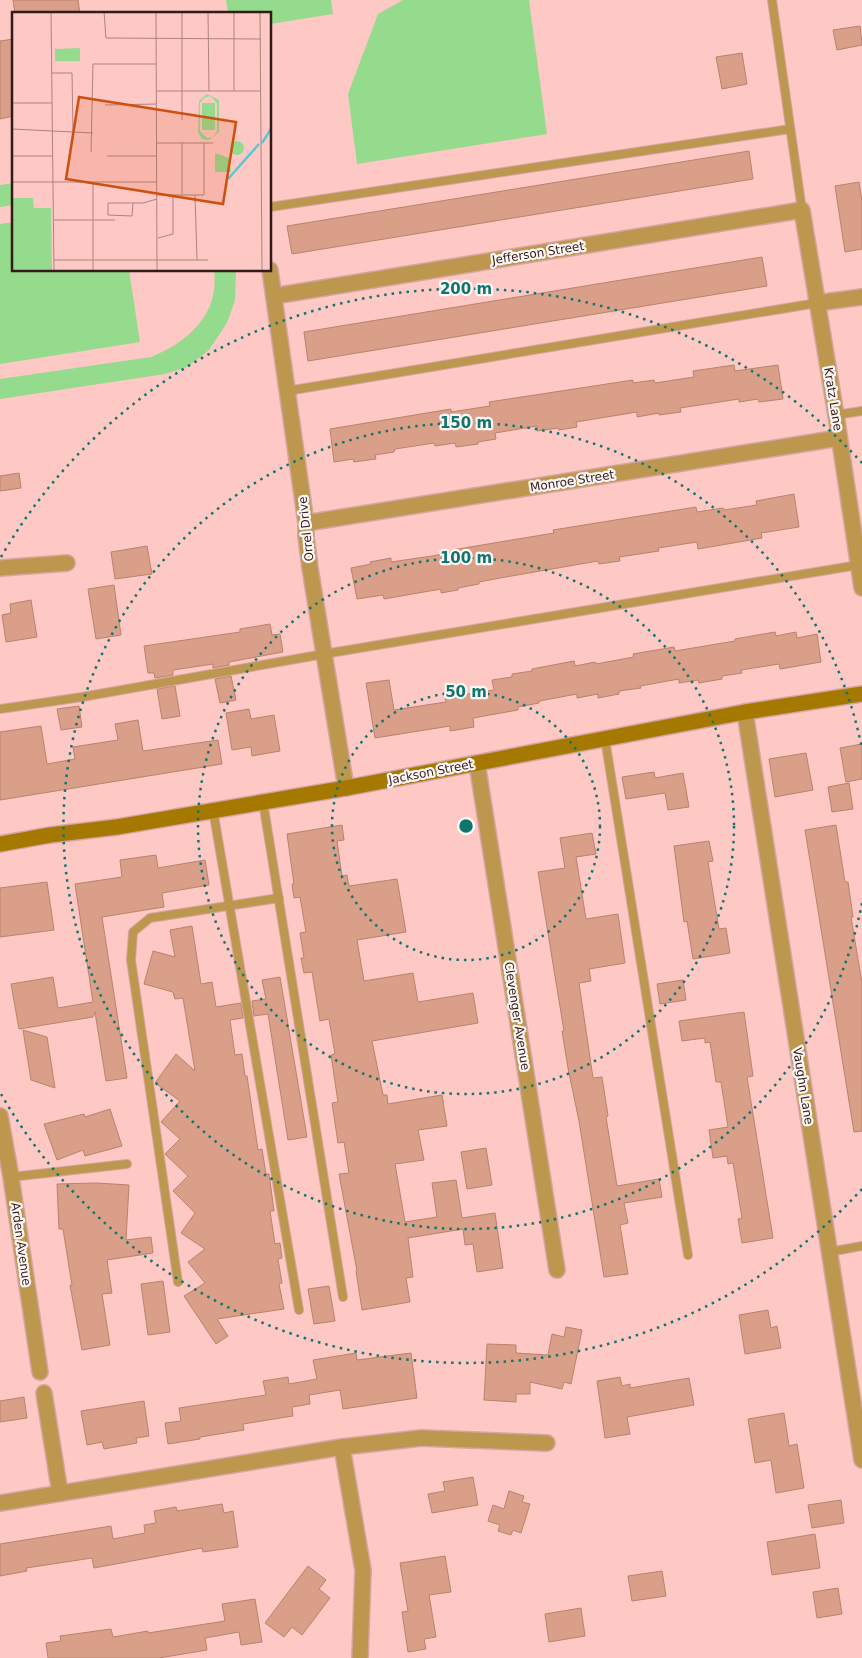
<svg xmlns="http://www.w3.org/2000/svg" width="862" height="1658" viewBox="0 0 862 1658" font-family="'DejaVu Sans',sans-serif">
	<rect width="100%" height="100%" fill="#fec8c5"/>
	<g fill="#94db8d">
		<path d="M226 0H331L333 14 270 24V14H228Z"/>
		<path d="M403 0H529L547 134 357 164 348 94 378 14Z"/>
		<path d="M14 183V205L0 207V185Z"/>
		<path d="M14 222V270H129L140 342 0 364V224Z"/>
		<path d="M214 270H236L235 300 227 323 209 350 187 367 165 374 0 399V379L151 357C188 342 220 314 214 270Z"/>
	</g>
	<g fill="#d99f88" stroke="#ba826c">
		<path d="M13 0H78L80 14H15Z"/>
		<path d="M860 26 862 45 837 50 833 30Z"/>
		<path d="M14 39V116L0 119V41Z"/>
		<path d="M742 53 747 84 722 89 716 57Z"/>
		<path d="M749 151 753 179 292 254 287 226Z"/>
		<path d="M859 182 862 201V249L845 252 835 186Z"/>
		<path d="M762 257 767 286 308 361 304 332Z"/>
		<path d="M734 365 735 371 778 365 783 399 759 402 758 399 739 402V399L680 408 681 412 659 415V413L637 417V412L576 422 577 427 559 430 558 428 537 431V426L495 433 496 439 478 442V444L456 447 455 443 435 446 434 443 395 449 394 452 375 455 376 459 354 462 353 459 334 462 330 429 451 409V412L490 406 489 402 633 380V383L654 380 655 383 694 377 693 371Z"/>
		<path d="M19 473 21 488 0 491V476Z"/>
		<path d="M794 494 799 527 761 533 762 538 698 549 697 542 658 548 659 551 619 557 620 561 599 564 598 561 500 578 479 582V584L458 588V590L441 593V589L384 599 383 595 357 599 351 568 371 564 370 562 391 558V562L432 556 453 552 452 550 554 533 553 530 696 507 697 512 723 508 724 510 757 505 756 501Z"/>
		<path d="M147 546 152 574 115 579 111 552Z"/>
		<path d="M114 585 121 635 96 639 88 589Z"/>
		<path d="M31 600 37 637 6 642 2 615 11 613 10 604Z"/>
		<path d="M270 624 272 635 280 634 283 652 229 662V665L213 668V664L173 670V675L155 678 154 673H148L144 646 240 632V629Z"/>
		<path d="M775 632 776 636 796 632 797 638 817 634 821 662 780 669 779 664 741 670 742 673 722 676V679L699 683 698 680 679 683V679L640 686 641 688 619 691V694L598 698V694L577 698V694L539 701V703L518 707V710L473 718 474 727 450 731V726L375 738 366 683 389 680 394 710 446 702 445 698 494 690 492 680 512 677V674L532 671V669L574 661 575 666 595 662 596 664 634 657 633 654 674 647 675 651 735 641V639Z"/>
		<path d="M231 676 236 700 220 703 215 679Z"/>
		<path d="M175 686 180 716 162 719 157 689Z"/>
		<path d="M79 706 82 727 61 730 57 709Z"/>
		<path d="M249 709 251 719 274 715 280 751 252 756 251 747 232 750 226 713Z"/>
		<path d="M138 720 143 751 218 740 222 764 0 800V732L41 726 47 764 75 759 73 747 118 740 115 724Z"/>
		<path d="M862 744V779L846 782 840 748Z"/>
		<path d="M806 753 813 790 775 797 769 759Z"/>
		<path d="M654 772 655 778 683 773 689 807 668 810 665 793 626 799 622 777Z"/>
		<path d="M849 783 853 809 832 812 828 787Z"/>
		<path d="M342 825 344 840 337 841 342 876 347 875 349 886 397 879 406 932 357 940 364 981 413 973 418 1002 473 993 478 1023 372 1041 383 1095H387L388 1104 442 1095 447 1126 418 1130 424 1160 395 1164 405 1222 437 1217 432 1183 456 1180 462 1218 495 1213 503 1268 477 1272 473 1244 465 1245 463 1229 408 1238 413 1277 406 1278 410 1302 362 1310 356 1271H357L339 1174 349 1173 344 1142 338 1143 332 1103 338 1102 331 1055 335 1054 329 1019 320 1021 312 972 304 973 301 958H304L300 933 306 932 300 897 294 898 292 884H294L287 834Z"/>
		<path d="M836 825 845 882H848L853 917H851L862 983V1131L854 1132 805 830Z"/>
		<path d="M592 833 596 854 576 857 586 919 618 914 625 963 589 969 591 981 579 983 593 1078 602 1077 608 1116 606 1117 617 1186 659 1179 662 1197 624 1203 628 1223 620 1225 628 1274 604 1277 579 1121 568 1068 562 1031H564L538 872 565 868 560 838Z"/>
		<path d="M709 841 713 861 708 862 719 929 726 928 730 953 693 959 687 921 684 922 674 846Z"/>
		<path d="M156 855 158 868 205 860 209 885 162 893 164 907 102 917 127 1078 106 1081 95 1012 93 1017 19 1029 11 984 53 977 58 1008 93 1002 75 884 122 877 120 860Z"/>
		<path d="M47 882 54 930 0 937V888Z"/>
		<path d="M192 926 201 984 212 982 216 1007 241 1003 243 1018 230 1020 235 1055 242 1054 245 1076H247L258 1150 262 1149 266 1174H269L274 1211H270L275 1244 280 1243 282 1258 278 1259 282 1283 279 1284 284 1309 217 1319 228 1336 216 1344 184 1296 205 1283 188 1262 205 1249 181 1233 195 1213 173 1191 188 1176 165 1154 180 1139 161 1122 180 1101 155 1083 176 1054 195 1071 183 998 175 999 173 992 144 984 153 951 175 957 170 930Z"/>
		<path d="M280 977 307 1137 288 1140 268 1014 254 1016 252 1001 266 999 262 980Z"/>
		<path d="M683 980 686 1000 660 1004 657 984Z"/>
		<path d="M744 1012 753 1076 747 1077 773 1238 742 1243 738 1219 742 1218 733 1163 728 1164 727 1156 713 1158 709 1130 728 1127 721 1082H716L710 1042 705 1043V1038L682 1041 679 1021Z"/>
		<path d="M23 1030 47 1037 55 1088 31 1080Z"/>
		<path d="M110 1109 122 1146 85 1156 83 1150 57 1160 44 1124 84 1114 85 1117Z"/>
		<path d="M486 1148 492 1185 467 1189 461 1152Z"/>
		<path d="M96 1183 129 1185 126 1240 151 1237 153 1253 107 1260 112 1293 102 1294 110 1345 82 1350 70 1285H72L63 1229H59L57 1184Z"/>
		<path d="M163 1281 170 1332 148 1335 141 1284Z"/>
		<path d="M329 1286 335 1321 314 1324 308 1289Z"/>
		<path d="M768 1310 771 1328 777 1326 781 1348 745 1354 739 1315Z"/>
		<path d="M566 1327 582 1330 571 1384 564 1382 562 1389 530 1382V1394H516V1402L484 1400 487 1344 516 1345V1353L548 1355 552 1334 564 1337Z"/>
		<path d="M356 1353 357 1360 411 1353 417 1398 343 1409 340 1390 309 1395 310 1404 292 1407 293 1416 243 1424 244 1430 200 1437V1439L168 1444 165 1423 181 1421 179 1408 266 1395 263 1381 288 1377 289 1384 317 1379 313 1360Z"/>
		<path d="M620 1377 622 1386 630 1384V1388L689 1378 694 1405 627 1417 630 1434 605 1438 597 1381Z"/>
		<path d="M24 1397 27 1418 0 1422V1401Z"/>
		<path d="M144 1401 149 1436 136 1438 137 1443 104 1449 102 1442 87 1445 81 1411Z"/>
		<path d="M784 1413 789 1446 797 1444 804 1488 776 1493 771 1460 755 1463 748 1419Z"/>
		<path d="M473 1477 478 1505 432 1513 428 1494 445 1491 443 1482Z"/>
		<path d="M509 1491 524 1496 522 1502 530 1504 521 1533 513 1530 511 1535 498 1531 500 1525 488 1521 493 1505 504 1509Z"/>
		<path d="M841 1500 844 1523 812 1528 808 1505Z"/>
		<path d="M222 1504 224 1513 233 1511 238 1547 203 1552 202 1548 94 1568 92 1558 26 1568 27 1571 0 1576V1544L111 1526 113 1539 145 1533 144 1525 156 1523 154 1511 176 1507 177 1511Z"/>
		<path d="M815 1534 820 1568 772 1575 767 1542Z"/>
		<path d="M445 1556 451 1592 429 1595 436 1637 424 1639 426 1649 408 1652 402 1612 408 1611 400 1563Z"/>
		<path d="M308 1566 326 1580 319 1589 330 1598 302 1635 292 1627 284 1637 265 1623Z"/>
		<path d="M662 1571 666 1596 632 1601 628 1576Z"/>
		<path d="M838 1588 842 1614 817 1618 813 1592Z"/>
		<path d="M255 1599 262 1642 241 1645 239 1632 205 1638 207 1650 159 1658H48L46 1643 61 1641 60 1636 111 1629 113 1637 148 1631V1633L225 1621 222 1604Z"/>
		<path d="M581 1608 585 1636 549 1642 545 1614Z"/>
	</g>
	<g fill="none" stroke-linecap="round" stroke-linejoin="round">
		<defs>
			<g id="lane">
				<path d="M772 0 802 210"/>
				<path d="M270 207 790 129"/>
				<path d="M287 391 817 303"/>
				<path d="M836 415 862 411"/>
				<path d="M0 709 82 697 324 654 858 565"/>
				<path d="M605 739 688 1255"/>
				<path d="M263 802 343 1297"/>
				<path d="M213 810 299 1310"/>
				<path d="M11 1177 127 1164"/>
				<path d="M829 1252 862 1246"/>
				<path d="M178 1282 131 960 133 932 150 918 279 898"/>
			</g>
			<g id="street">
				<path d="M270 270 306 523V536L310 568 346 788"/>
				<path d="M274 296 802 210 836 415 862 588"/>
				<path d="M817 303 862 297"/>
				<path d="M306 523 839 438"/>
				<path d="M0 568 67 563"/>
				<path d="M745 712 862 1460"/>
				<path d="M477 763 557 1270"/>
				<path d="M0 1116 11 1177 40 1372"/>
				<path d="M44 1393 60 1493"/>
				<path d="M342 1447 363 1570 360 1658"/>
				<path d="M0 1503 342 1447 421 1438 547 1443"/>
			</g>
			<path id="secondary" d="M0 844 50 835 117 827 346 788 745 712 862 694"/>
		</defs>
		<use href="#lane" stroke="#d5a5a3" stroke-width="10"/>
		<use href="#street" stroke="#d5a5a3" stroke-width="18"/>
		<use href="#secondary" stroke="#d5a5a3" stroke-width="18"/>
		<use href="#lane" stroke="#bd974d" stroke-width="8"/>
		<use href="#street" stroke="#bd974d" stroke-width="15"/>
		<use href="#secondary" stroke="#a57800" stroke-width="15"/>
	</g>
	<g fill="none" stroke="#0f766e" stroke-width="2.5" stroke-dasharray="2.5 5">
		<circle cx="466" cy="826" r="134"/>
		<circle cx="466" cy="826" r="268"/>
		<path d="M862 903A403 403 0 1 1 862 749"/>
		<path d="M862 1189A537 537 0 0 1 1 1094M1 557A537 537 0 0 1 862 463"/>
	</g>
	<g text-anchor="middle" stroke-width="4.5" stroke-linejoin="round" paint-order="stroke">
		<g font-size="12" fill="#331b1a" stroke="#fef7f6">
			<text transform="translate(538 253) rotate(-9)" y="4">Jefferson Street</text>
			<text transform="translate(833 399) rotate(81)" y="4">Kratz Lane</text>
			<text transform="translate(572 481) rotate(-9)" y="4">Monroe Street</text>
			<text transform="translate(306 529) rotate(-96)" y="4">Orrel Drive</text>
			<text transform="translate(431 772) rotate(-11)" y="4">Jackson Street</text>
			<text transform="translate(517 1016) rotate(81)" y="4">Clevenger Avenue</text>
			<text transform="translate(803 1086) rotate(81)" y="4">Vaughn Lane</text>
			<text transform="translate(21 1244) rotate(82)" y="4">Arden Avenue</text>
		</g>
	</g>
	<g transform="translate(12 12)">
		<rect width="259" height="259" fill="#fec8c5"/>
		<path d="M68 36V49H43V37ZM195 82 207 88V120L197 128 190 127 186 120 187 89ZM198 84 205 91V119L201 125 195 126 188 119V91L192 86ZM190 91H203V118H190ZM218 136a7 7 0 1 1 14 0a7 7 0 1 1-14 0ZM203 141 217 146 219 160H203Z" fill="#94db8d" fill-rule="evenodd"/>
		<path d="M0 186H21L22 196H39L40 259H0Z" fill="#94db8d"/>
		<path fill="none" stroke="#5ac8d1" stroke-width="2.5" d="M250 131 259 117M216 167 247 132"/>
		<path fill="none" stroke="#ad8381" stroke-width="1" d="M39 0 42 259M92 0 94 26 249 27M92 0H144M144 0 145 259M196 0 197 79M222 0V79M248 0 250 259M40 61H60L61 119M144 79H249M0 91H40M93 93 144 92M170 108V0M0 117 81 121M144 131H201M170 131V183M79 140 81 52H144M0 144H41M95 144H145M0 170H145M81 170V259M145 183H192V131M183 183 185 248M121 191 120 204 96 203V191H131L145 187M42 208H103M146 226 161 222V183M42 248H196"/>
		<path fill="#cd500e" fill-opacity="0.15" stroke="#cd500e" stroke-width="2.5" d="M67 85 224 110 211 192 54 167Z"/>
		<rect width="259" height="259" fill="none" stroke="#331b1a" stroke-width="2.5"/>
	</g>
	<circle cx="466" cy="826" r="8" fill="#0f766e" stroke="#fef7f6" stroke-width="2.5"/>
	<g font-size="15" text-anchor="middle" font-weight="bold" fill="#0f766e" stroke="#fef7f6" stroke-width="4.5" stroke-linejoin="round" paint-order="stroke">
		<text x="466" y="294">200 m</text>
		<text x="466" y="428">150 m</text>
		<text x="466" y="563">100 m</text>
		<text x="466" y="697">50 m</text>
	</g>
</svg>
